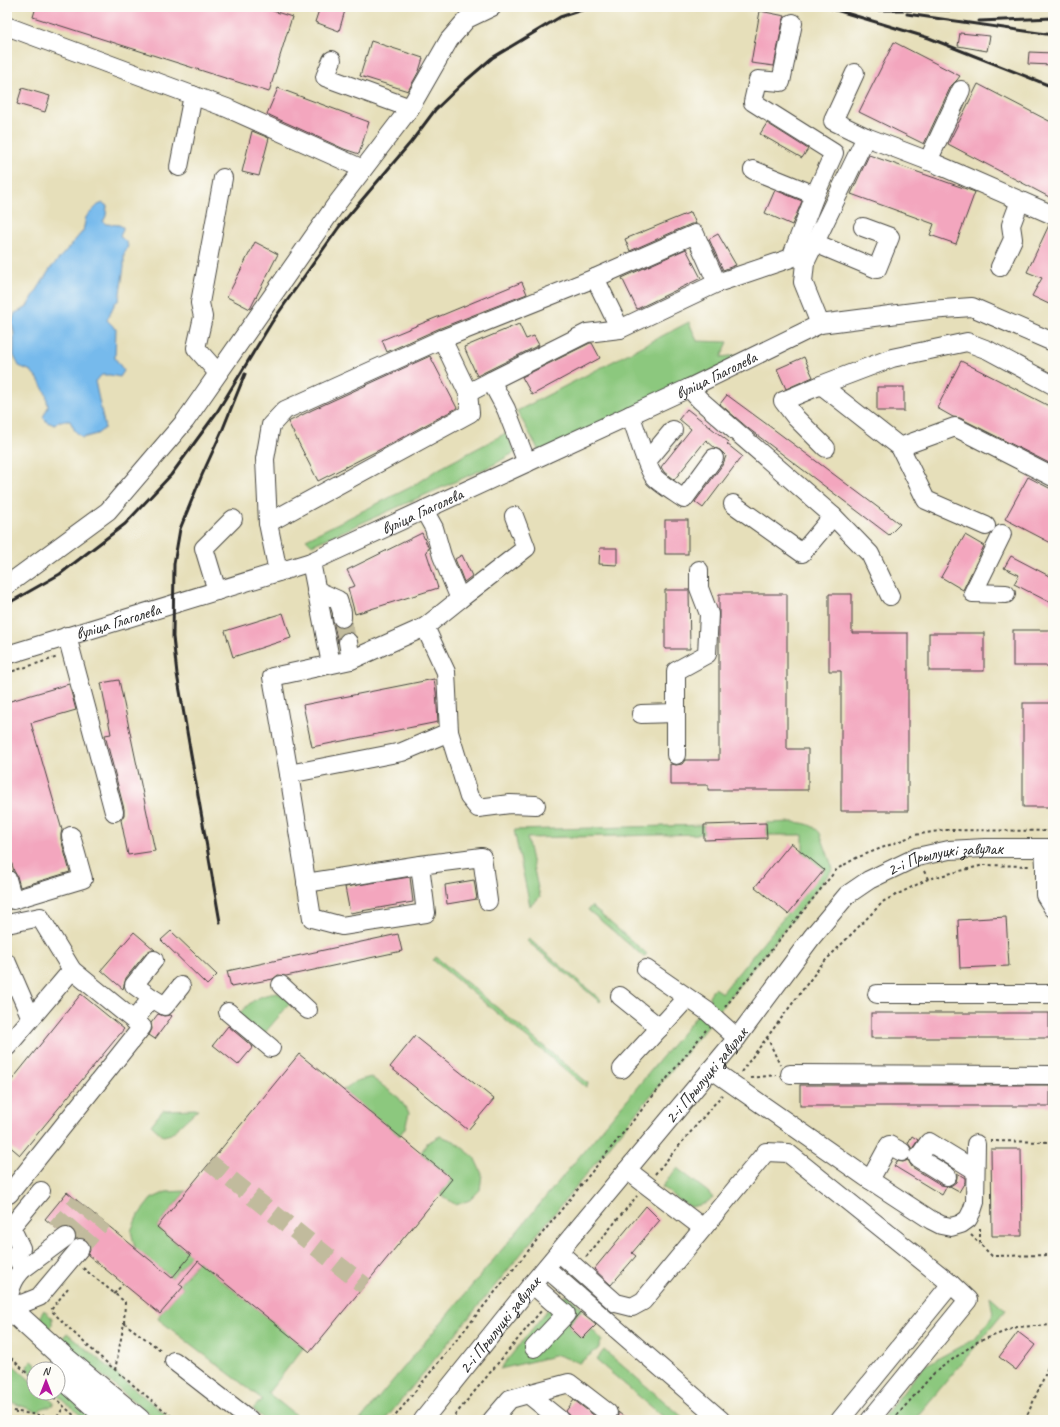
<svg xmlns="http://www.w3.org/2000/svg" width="1060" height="1427" viewBox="0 0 1060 1427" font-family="Caveat,sans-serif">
	<rect width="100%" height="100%" fill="#fdfcf7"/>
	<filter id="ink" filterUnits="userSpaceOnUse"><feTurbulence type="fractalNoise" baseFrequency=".025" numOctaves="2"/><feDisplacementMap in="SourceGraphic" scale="8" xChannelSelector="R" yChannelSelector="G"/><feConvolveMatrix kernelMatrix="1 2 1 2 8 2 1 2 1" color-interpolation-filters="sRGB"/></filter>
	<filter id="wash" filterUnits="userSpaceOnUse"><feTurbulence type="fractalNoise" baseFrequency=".012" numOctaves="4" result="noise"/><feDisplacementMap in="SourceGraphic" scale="16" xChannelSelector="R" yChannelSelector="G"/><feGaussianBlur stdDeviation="0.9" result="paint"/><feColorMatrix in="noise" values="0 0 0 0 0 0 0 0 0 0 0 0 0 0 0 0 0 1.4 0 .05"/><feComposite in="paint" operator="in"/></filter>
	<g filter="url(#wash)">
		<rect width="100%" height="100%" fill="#e6dfba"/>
		<g fill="#8cc87e" stroke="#5c7a54">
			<path d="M689 322 697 341 728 342 721 357 756 353 539 453 536 445 517 411Z"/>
			<path d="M506 433 515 452 495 464 312 545 306 539 411 487 435 471Z"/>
			<path d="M793 822C804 823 813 824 820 833L833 869 718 1012 711 1007 709 996 714 988 722 993 823 870 803 853V835H767L766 823Z"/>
			<path d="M704 825V834L527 838 540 897 530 906 514 830Z"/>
			<path d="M591 906 647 954 644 957 588 910Z"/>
			<path d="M529 939 601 1000 600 1002 527 941Z"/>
			<path d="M436 957 588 1083 586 1087 433 960Z"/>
			<path d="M278 993 291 1002 257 1042 232 1021C248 1005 254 995 278 993Z"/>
			<path d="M698 1014 711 1022 385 1420H360Z"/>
			<path d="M371 1077 399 1098 409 1113 405 1128 399 1136 343 1090 356 1081Z"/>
			<path d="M198 1109 171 1134 163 1136 151 1125 163 1110Z"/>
			<path d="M440 1136 454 1141 474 1157 482 1174 480 1190 470 1200 456 1205 440 1194 452 1179 421 1153 427 1143Z"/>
			<path d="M677 1168 708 1192 713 1198 704 1204 691 1207 680 1201 662 1187Z"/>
			<path d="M186 1191 157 1227 191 1255 172 1278 135 1248 131 1231 137 1217 151 1199 166 1192Z"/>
			<path d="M198 1261 304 1347 268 1393 302 1420H265L253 1409 262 1399 158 1319 160 1314 183 1287 180 1284Z"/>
			<path d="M569 1296 583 1309 568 1325 582 1339 592 1329 602 1340 598 1349 579 1363 558 1355 500 1369 557 1298Z"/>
			<path d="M990 1296 1006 1310 914 1420H881L924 1366 976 1338 993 1315Z"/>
			<path d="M44 1310 52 1318V1325L48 1329 41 1321V1315Z"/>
			<path d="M67 1333 172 1420H157L60 1341Z"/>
			<path d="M604 1350 686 1420H667L596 1360Z"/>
			<path d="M32 1361 41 1369H34V1375L28 1370 27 1366Z"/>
			<path d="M12 1364 34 1384V1393H44L54 1402 51 1407C46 1407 42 1407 38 1412L8 1401Z"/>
			<path d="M58 1384 99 1420H86L55 1393H58Z"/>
		</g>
		<path fill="#76baec" stroke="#50728c" d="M103 203 107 206 106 216 103 222 106 224 119 225 123 227V230L120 236 127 243 128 246 124 254V267L119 300 115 303 107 320 116 329 115 358 124 371 120 377 110 375H102L95 381 105 428 97 434 82 438 75 431 70 421H59L55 425 47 422 43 417 48 407 46 394 38 379 31 371 19 366 14 356V333L12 323 15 313 26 308 50 269 83 231 86 217 98 205Z"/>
		<g id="blocks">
			<g fill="#f3a6be">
				<path d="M36 7H261L292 17 269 92 33 17Z"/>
				<path d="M320 7H346L339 31 315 22Z"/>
				<path d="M760 11 785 16 783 21 774 66 751 63Z"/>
				<path d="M960 33 990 36 987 51 958 46Z"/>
				<path d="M371 41 423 58 419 71 408 91 360 76Z"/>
				<path d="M894 42 960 76 957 80 951 86 924 144 859 112Z"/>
				<path d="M1029 52 1053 53V65L1028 64Z"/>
				<path d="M978 84 1053 123V199L948 144Z"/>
				<path d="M22 88 50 96 45 112 17 104Z"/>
				<path d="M278 88 369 122 359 154 344 149 267 114Z"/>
				<path d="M767 123 808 149 802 158 760 134Z"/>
				<path d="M252 131 269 138 259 176 242 172Z"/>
				<path d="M869 155 975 192 956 244 930 235 934 224 851 194Z"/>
				<path d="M775 190 802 201 792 225 765 213Z"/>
				<path d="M691 212 696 224H691L630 251 625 239Z"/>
				<path d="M1049 225H1053V306L1032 296 1042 278 1027 272Z"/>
				<path d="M718 234 736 265 723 270 709 239Z"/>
				<path d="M255 242 278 254 250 309 227 297Z"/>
				<path d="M686 249 701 278 637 309 622 278Z"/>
				<path d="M522 282 527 294 438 329 387 352 382 340Z"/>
				<path d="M519 324 526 339 534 336 539 345 477 376 464 347Z"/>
				<path d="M590 343H592L600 358 532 395 522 377Z"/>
				<path d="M430 356 457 408 379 450 318 481 288 422 312 410Z"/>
				<path d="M804 357 813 377 786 389 777 369Z"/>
				<path d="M961 361 1053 408V465L960 418 953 417 937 408Z"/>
				<rect x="877" y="387" width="27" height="24"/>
				<path d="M727 395 776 431 900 524 889 535 749 429 720 404Z"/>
				<path d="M687 409 729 442 727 444 742 456 703 508 695 502 723 464 726 456 720 450 715 448 706 440 674 480 664 472 661 467 691 429 679 419Z"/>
				<path d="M1028 477 1053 490V544L1005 519Z"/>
				<rect x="665" y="520" width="23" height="34"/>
				<path d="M422 533 429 549 426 551 438 588 355 614 348 588 355 586 347 570Z"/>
				<path d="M965 535 984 546 963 590 941 577Z"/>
				<path d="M600 548H617V565L599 564Z"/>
				<path d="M462 555 472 576 464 582 455 559Z"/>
				<path d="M1011 556 1053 578V604L1014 584 1019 575 1004 568Z"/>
				<path d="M665 590H689L690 649H665Z"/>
				<path d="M719 594H787V749H808V790H708V785H670V764L676 765 682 764 685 760H719Z"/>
				<path d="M829 594H852V633H908V811H841V671H829Z"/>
				<path d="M283 613 291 638 233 657 225 631Z"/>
				<path d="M334 624 337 627 342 628 349 626 351 632H346L341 634 338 638V643Z"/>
				<rect x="1013" y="630" width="40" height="36"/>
				<rect x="929" y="633" width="55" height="38"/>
				<path d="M434 679 436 692 438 722 312 747 303 705Z"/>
				<path d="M119 680 155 851 128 855 121 820 124 815V809L105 735 111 734 101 683Z"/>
				<path d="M69 684 76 710 31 723 62 830 61 834V839L70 872 20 887 17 876 14 871 7 848V702Z"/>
				<rect x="1023" y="703" width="30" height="104"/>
				<path d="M766 823 767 838 704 840V825Z"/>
				<path d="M791 843 824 870 788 914 755 887Z"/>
				<path d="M410 877 413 902 350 913 345 887Z"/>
				<path d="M474 880 477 899 447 904 445 885Z"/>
				<path d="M1006 917 1009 966 960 968 958 920Z"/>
				<path d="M171 931 217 975 207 985 161 940Z"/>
				<path d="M134 932 155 950H150L146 953 126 978 123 989 101 970Z"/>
				<path d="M398 934 402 951 286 976 278 975 273 979 231 987 227 971Z"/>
				<path d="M81 994 124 1029 20 1155 7 1144V1086Z"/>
				<rect x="871" y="1013" width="178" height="25"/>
				<path d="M158 1014 164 1016 171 1015 172 1016 155 1039 149 1035 152 1029 151 1023Z"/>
				<path d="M228 1026 253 1047 238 1065 213 1045Z"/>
				<path d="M415 1036 494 1099 468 1130 390 1067Z"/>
				<path d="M299 1054 452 1179 310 1352 198 1261 179 1284 183 1287 160 1314 88 1255 90 1250V1245L86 1240 81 1238H76L75 1231 70 1227H64L58 1230 45 1219 67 1192 172 1278 191 1255 157 1227Z"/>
				<rect x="800" y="1085" width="250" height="21"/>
				<path d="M912 1136 918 1140 912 1149 908 1143Z"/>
				<path d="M991 1149H1021L1022 1236H992Z"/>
				<path d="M908 1160 912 1167 941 1185 947 1186 942 1195 894 1166 897 1161 903 1162Z"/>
				<path d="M957 1173 965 1178V1182L959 1192 948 1186 952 1185 956 1182 957 1177Z"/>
				<path d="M646 1206 660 1220 632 1253 636 1256 611 1285 594 1269Z"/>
				<path d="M580 1312 596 1325 582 1339 569 1326Z"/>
				<path d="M1018 1332 1035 1345 1016 1370 999 1357Z"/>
				<path d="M574 1400 600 1420H569V1415L566 1411Z"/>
				<path d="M618 1412 628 1420H616L618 1415Z"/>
			</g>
		</g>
	</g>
	<g filter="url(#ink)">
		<use href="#blocks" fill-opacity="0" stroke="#474640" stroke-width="1"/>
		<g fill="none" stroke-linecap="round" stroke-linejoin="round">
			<g stroke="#c1bb9d" stroke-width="18" stroke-dasharray="18 9" stroke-linecap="butt">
				<path d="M342 618 348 642"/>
				<path d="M210 1163 365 1286"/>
				<path d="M56 1229 79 1202"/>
				<path d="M66 1237 89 1210"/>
				<path d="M80 1248 103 1221"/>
			</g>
			<defs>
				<g id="minor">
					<path d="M9 27 227 108 363 169"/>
					<path d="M332 60 325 77 410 108"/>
					<path d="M855 73 833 121 866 137"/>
					<path d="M928 161 961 90"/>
					<path d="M179 167 193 95"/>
					<path d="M753 170 815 195"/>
					<path d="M815 243 877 269 890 237 863 227"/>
					<path d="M1000 267 1013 239 1011 225 1020 201"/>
					<path d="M595 278 620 329"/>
					<path d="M820 324 803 282 805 263 866 137 934 163 1053 215"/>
					<path d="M442 339 595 278 695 234 717 283"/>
					<path d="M218 373 196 348 203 317 200 303 223 178"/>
					<path d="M491 381 587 333 620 329 717 283 791 258 815 195 834 153 753 102 758 80 781 82 793 23"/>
					<path d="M821 385 892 358 967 342 988 350 1053 385"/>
					<path d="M689 388 700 400 833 516 802 553 733 504"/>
					<path d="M630 415C638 433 644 462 654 477 659 483 677 494 684 499L714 458"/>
					<path d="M900 447 955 427 1053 477"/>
					<path d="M826 448 796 418 783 401 821 385 900 447 926 500 986 526"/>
					<path d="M647 461 673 430"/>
					<path d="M833 516 870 554 890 596"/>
					<path d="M268 523 470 413 468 393"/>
					<path d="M1002 534 973 593 1006 594"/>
					<path d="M311 562 331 664"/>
					<path d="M278 572 268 523 265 459 271 425 285 410 442 339 468 393 491 381 506 409 527 463"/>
					<path d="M7 585 108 511 185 421 335 206 410 108 449 40 467 19 492 7"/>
					<path d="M316 590 338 600 342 612V618"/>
					<path d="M217 591 204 548 233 519"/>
					<path d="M460 599 526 548 514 516"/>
					<path d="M67 636 114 812"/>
					<path d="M348 642 351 660 272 677 289 774 312 918 342 926 426 913 420 865 482 857 488 901"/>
					<path id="s1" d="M7 655 311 562 689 388 820 324 929 310 972 307 1053 342"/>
					<path d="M351 660 425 627 460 599 442 556 434 528 424 510"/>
					<path d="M676 713V755"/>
					<path d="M641 714 676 713V671L707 654 709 614 699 588V570"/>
					<path d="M449 732 469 797 478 808 510 804 536 805"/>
					<path d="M289 774 402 752 449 732 446 672 425 627"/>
					<path d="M1044 848 1045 866V895L1053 908"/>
					<path d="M7 879 13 900 83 879 71 836"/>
					<path d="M306 883 420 865"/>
					<path d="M7 924 40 917 72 970 142 1027 9 1194 7 1192"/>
					<path d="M7 963 31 1018"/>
					<path d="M646 969 707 1011 737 1038"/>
					<path d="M281 985 308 1010"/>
					<path d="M877 994H1053"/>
					<path d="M620 996 660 1028"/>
					<path d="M152 998 165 1006 181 986"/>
					<path d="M228 1012 271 1048"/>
					<path d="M134 1020 152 998 134 985 154 960"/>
					<path d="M7 1047 72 970"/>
					<path d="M622 1069 687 998"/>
					<path d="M711 1069 870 1180 931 1220 941 1225 951 1227 961 1224 968 1219 972 1211 975 1202 976 1144"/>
					<path d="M790 1074 1053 1075"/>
					<path d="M627 1170 703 1228"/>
					<path d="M947 1176 918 1158 929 1142 975 1170"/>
					<path d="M870 1180 889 1145 902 1152"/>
					<path d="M559 1252 562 1255 616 1303 632 1307 643 1301 766 1152 788 1153 951 1284 968 1300 870 1420"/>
					<path d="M546 1268 721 1420"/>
					<path d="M23 1269 15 1255 21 1248 11 1227 41 1191"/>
					<path d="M532 1284 566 1314 534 1348"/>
					<path d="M7 1307 24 1303 39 1297 80 1248"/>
					<path d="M7 1307C10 1291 11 1281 23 1269L66 1237"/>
					<path d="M174 1361 250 1420"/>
					<path d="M528 1394 569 1383 608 1413"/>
					<path id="s2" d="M423 1420 532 1284 737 1038 812 937 847 895 869 880 917 857 949 850 985 848H1053"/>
					<path d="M492 1420 510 1399 528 1394 559 1419"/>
					<path d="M840 1420 951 1284"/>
				</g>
				<g id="major">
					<path d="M7 1306 62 1356 139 1420"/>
					<path d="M58 1373 110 1420"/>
				</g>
			</defs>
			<use href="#minor" stroke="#474640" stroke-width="20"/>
			<use href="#major" stroke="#474640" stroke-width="24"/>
			<g stroke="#474640" stroke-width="2" stroke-dasharray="3 3" stroke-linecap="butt">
				<path d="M7 673 58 657"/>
				<path d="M924 871 928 879"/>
				<path d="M725 1007 837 869 856 858 915 835 944 830 1053 831"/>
				<path d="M767 1037 780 1065"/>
				<path d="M741 1072 822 964 884 901 928 879 984 865 1030 866"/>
				<path d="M751 1078 776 1075"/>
				<path d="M990 1141 1053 1142"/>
				<path d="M655 1174 722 1095"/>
				<path d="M980 1228V1244L992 1256 1053 1255"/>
				<path d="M971 1235 980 1244"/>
				<path d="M586 1257 637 1196"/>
				<path d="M83 1268 125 1302 124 1323 115 1370"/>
				<path d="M68 1288 51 1310C89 1350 133 1385 176 1420"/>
				<path d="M114 1294 123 1284"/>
				<path d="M124 1323 162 1351"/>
				<path d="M7 1354 34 1380"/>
				<path d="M7 1389 10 1357"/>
				<path d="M49 1393 79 1420"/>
				<path d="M7 1410 56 1418V1420"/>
				<path d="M57 1417 64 1407"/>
				<path d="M16 1420V1412"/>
				<path d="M392 1420 706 1030"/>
				<path d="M451 1420 541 1311"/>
				<path d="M893 1420 935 1372 977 1342 1017 1327 1053 1325"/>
				<path d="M1025 1420 1045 1375 1053 1351"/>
			</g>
			<use href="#minor" stroke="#fff" stroke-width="18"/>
			<use href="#major" stroke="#fff" stroke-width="22"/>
			<g stroke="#2b2b2b" stroke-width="3">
				<path d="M826 7 929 38 1053 87"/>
				<path d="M855 7 873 10H980L1053 7"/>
				<path d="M907 14 1053 35"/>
				<path d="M979 21 1053 18"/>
				<path d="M7 604 60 574 125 524 171 475 217 412 272 322 339 227 411 142 435 110 462 84 492 58 560 17 591 7"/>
				<path d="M220 922 177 674 173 637 174 564 180 529 202 475 222 431 245 374"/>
			</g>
		</g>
	</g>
	<g text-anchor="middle" stroke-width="4" stroke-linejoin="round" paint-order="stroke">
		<g font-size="17" fill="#2b2b2b" stroke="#fdfcf7">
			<text dy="6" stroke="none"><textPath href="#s1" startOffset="764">вуліца Глаголева</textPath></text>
			<text dy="6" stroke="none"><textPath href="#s1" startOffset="440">вуліца Глаголева</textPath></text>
			<text dy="6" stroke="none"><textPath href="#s1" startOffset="116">вуліца Глаголева</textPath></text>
			<text dy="6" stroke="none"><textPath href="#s2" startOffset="782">2-і Прылуцкі завулак</textPath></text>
			<text dy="6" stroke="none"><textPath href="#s2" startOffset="446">2-і Прылуцкі завулак</textPath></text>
			<text dy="6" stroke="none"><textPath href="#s2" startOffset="122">2-і Прылуцкі завулак</textPath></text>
		</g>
	</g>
	<rect width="1060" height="1427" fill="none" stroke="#fdfcf7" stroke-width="24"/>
	<g transform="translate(46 1381)"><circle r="19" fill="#fdfcf7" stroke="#a9a8a5"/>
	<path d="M0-3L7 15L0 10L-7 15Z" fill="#b5179e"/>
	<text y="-6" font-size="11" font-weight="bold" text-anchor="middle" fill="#2b2b2b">N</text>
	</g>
</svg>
